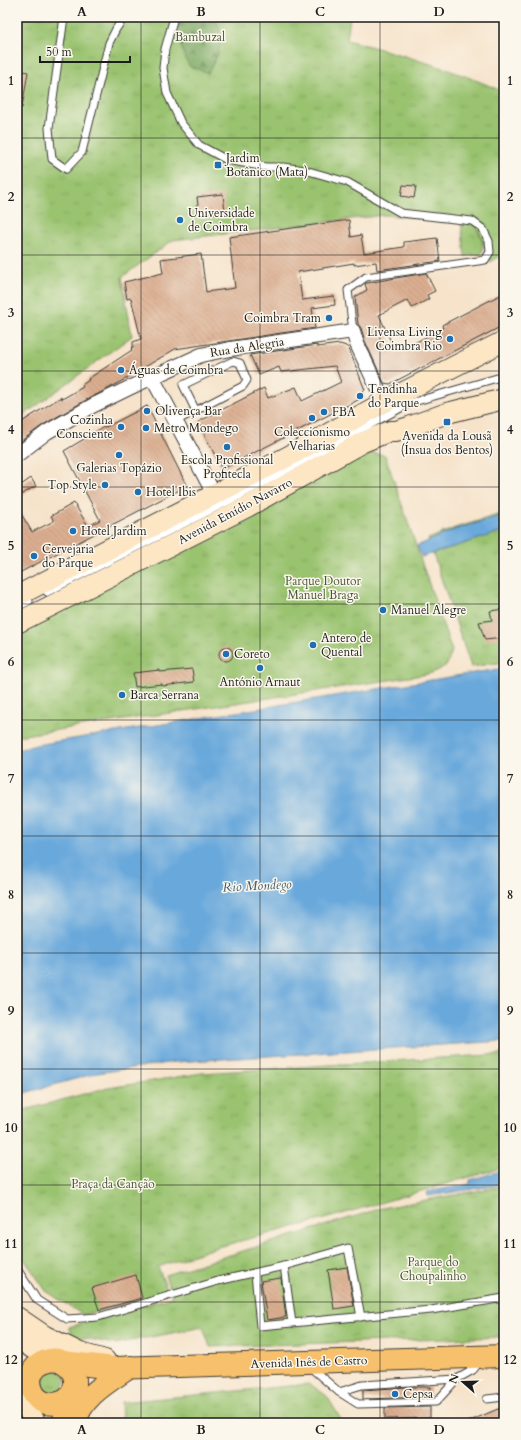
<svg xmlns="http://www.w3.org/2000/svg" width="521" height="1440" viewBox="0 0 521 1440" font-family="Cardo,serif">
	<defs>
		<pattern id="grass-tufts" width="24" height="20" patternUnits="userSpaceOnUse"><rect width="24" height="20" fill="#9ac36f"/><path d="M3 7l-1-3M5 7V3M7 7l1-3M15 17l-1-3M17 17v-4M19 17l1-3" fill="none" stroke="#84a760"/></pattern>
		<pattern id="forest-firs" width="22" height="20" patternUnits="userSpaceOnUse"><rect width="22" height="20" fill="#7ba962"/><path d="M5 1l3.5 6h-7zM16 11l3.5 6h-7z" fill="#648950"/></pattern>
		<pattern id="building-back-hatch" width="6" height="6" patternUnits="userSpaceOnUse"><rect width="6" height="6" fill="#dbae90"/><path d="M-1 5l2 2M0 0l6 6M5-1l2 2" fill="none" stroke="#bb957c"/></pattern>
	</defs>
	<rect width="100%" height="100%" fill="#fbf7ec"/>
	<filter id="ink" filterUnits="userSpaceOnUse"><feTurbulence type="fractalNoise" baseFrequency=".025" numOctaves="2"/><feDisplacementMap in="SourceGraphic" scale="8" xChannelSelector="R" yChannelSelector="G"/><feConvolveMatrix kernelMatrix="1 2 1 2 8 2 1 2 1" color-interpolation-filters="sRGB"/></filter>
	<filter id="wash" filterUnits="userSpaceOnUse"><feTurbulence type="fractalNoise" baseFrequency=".012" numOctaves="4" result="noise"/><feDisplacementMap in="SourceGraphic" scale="16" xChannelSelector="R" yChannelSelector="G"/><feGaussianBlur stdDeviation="0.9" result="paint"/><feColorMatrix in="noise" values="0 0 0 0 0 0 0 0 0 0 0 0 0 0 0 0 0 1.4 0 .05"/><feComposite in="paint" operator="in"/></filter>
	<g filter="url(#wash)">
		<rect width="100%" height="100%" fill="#f6e3ca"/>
		<g fill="url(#grass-tufts)" stroke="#5b7046">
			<path d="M17 17H350L347 40C400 54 453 69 504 92V253L491 262 479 231 471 223 385 215 173 240 122 277 132 336 17 420Z"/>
			<path d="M461 223C464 223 468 223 471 224 479 228 486 247 481 254L465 256Z"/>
			<path d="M373 453 385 455 452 651 447 665 432 673 422 675 17 736V631L363 454Z"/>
			<path d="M504 513V662L471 667 428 539 455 528Z"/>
			<path d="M504 1054V1167L328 1218 214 1248 158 1267 168 1292 83 1315 46 1291 17 1249V1112L102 1089 202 1073Z"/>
			<path d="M504 1186V1337L210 1347 203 1327 115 1344 73 1336 69 1327 172 1297 165 1275 382 1208Z"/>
			<path d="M50 1367 66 1376 62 1393 44 1394 39 1376Z"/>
			<path d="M310 1384 327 1396 343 1423H108V1422L122 1419 121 1402Z"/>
		</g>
		<path fill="url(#forest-firs)" stroke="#4c623f" d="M178 17H215L221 33 218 54 208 73 189 66C182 50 175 35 178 17Z"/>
		<g fill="#69a8db" stroke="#42627c">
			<path d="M504 515V531L422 557 417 546 456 529Z"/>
			<path d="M504 668V1041L175 1062 97 1073 17 1095V750L36 745Z"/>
			<path d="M504 1170V1184L428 1196 427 1192 470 1184V1180Z"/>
		</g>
		<g id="blocks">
			<g fill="url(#building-back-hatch)">
				<path d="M19 70 28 72 22 108H17V83Z"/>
				<path d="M403 185 416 186 414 198 401 196Z"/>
				<path d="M223 194 225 212 197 215 196 205H198L197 197Z"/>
				<path d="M349 220 351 237 361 235 364 253 404 247V242L437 238 440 261 377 270 376 262 354 265V263L298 272 302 300 334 296 335 305 312 308 315 328 175 349 115 385 88 399 43 425 17 444V425L61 397 62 399 83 387 82 385 89 380 88 379 132 350 131 349 133 347V342L141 339 131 298 127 299 124 282 163 273 161 259 201 254 206 292 235 288 229 237Z"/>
				<path d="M426 273 435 291 427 295 429 299 412 308 408 300 379 315 393 346 403 349 443 328 442 325 504 293V325L390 384 384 383 365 341 361 328 358 324 355 297 367 290 365 284 367 283Z"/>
				<path d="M340 344 346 346 349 349 365 390 361 392 364 397 222 469 198 422 264 388 268 398 296 387 302 401 341 382 335 366 281 372 279 367 259 375 250 355 317 345V347Z"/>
				<path d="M147 406 187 486 17 574V507L32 532 54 521 51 516 74 503 88 526 100 520 64 451 99 430 103 427 108 426Z"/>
				<path d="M31 478 36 486 17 497V488Z"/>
				<path d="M504 609V638L485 640 479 622 492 620 490 611Z"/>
				<circle cx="226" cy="654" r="7"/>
				<path d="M192 669 194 682 162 686V684L135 687 133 673 160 670V672Z"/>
				<path d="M347 1267 354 1306 334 1309 328 1270Z"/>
				<path d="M136 1275 142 1298 99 1310 92 1288Z"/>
				<path d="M281 1278 286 1317 267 1320 261 1281Z"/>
				<path d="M407 1387H430V1397L363 1399V1390Z"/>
				<path d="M504 1406V1423H465L498 1409Z"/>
				<path d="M430 1407V1418L385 1419V1408Z"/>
			</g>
		</g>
	</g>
	<g filter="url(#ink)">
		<use href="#blocks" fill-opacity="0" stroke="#3d3a36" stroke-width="1"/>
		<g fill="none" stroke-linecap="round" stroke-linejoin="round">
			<defs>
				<g id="service">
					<path d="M64 17 49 128 52 159 66 169 82 152 109 43 116 29 124 17"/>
					<path d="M174 17 165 49 163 68 167 93 181 123 199 145 227 160 266 167H283L305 170 347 182 401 213 472 221 483 229 489 241 490 252 485 260 366 277 348 290 353 331"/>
					<path d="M176 421 243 386 247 380 240 363 233 361 183 385 196 411"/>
					<path d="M47 592 241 495 410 403 504 376"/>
					<path d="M17 607 29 601"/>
					<path d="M284 1266 292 1323"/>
					<path d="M17 1269 37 1300 67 1319 98 1317 218 1281 284 1266 348 1248 361 1317"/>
					<path d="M255 1273 260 1326 431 1310 504 1298"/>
					<path d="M310 1367 339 1392 358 1404 436 1402 457 1379 473 1370 481 1360"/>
					<path d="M339 1392 362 1385 457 1379"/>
					<path d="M487 1399 504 1397"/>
				</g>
				<g id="minor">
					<path d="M152 377 214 494"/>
					<path d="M17 455 47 432 92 406 129 388 201 355 230 349 353 331 357 344 384 402"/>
				</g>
				<g id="secondary">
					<path d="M17 596 289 456 384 402 504 341"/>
					<path d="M17 623 247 507 363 442 390 431H396L409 427 447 413 504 399"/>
					<path d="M17 1317 45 1336 80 1353 105 1360"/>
					<path d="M17 1338 50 1360"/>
					<path d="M17 1389 19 1396 36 1423"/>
				</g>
				<g id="primary">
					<path d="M63 1362 114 1368 504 1356"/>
					<path d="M64 1423C65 1416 65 1405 68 1399 69 1396 72 1394 73 1391 78 1381 74 1368 63 1362 58 1359 52 1359 46 1361 16 1370 32 1419 68 1399"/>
					<path d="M75 1423C81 1396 110 1381 130 1367"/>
				</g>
			</defs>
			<use href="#service" stroke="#3d3a36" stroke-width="9"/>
			<use href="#minor" stroke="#3d3a36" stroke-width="16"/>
			<use href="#secondary" stroke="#3d3a36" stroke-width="22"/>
			<use href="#primary" stroke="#3d3a36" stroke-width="24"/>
			<use href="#service" stroke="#fff" stroke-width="7"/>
			<use href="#minor" stroke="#fff" stroke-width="14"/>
			<use href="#secondary" stroke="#fce6c4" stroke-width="20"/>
			<use href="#primary" stroke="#f7c06c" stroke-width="22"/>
		</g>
	</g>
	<path fill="none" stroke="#1c1c1c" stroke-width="1" stroke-opacity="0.55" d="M141 17V1423M260 17V1423M380 17V1423M17 138H504M17 255H504M17 371H504M17 487H504M17 604H504M17 720H504M17 836H504M17 953H504M17 1069H504M17 1185H504M17 1302H504"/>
	<g fill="#1f6fb2" stroke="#fbf7ec" stroke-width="1.5">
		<rect x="214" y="161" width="8" height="8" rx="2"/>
		<circle cx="180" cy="220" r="4"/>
		<circle cx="329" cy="318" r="4"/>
		<circle cx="450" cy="339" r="4"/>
		<circle cx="121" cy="370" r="4"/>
		<circle cx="360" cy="396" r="4"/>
		<circle cx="147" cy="411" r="4"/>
		<circle cx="324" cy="412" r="4"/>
		<circle cx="312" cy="418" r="4"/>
		<rect x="443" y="418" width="8" height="8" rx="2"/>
		<circle cx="121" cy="427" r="4"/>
		<circle cx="146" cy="428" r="4"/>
		<circle cx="227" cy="447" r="4"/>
		<circle cx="119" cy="455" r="4"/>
		<circle cx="105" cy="485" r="4"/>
		<circle cx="138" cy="492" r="4"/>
		<circle cx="73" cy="531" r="4"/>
		<circle cx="34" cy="556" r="4"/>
		<circle cx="383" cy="610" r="4"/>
		<circle cx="313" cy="645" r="4"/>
		<circle cx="226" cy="654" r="4"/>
		<circle cx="260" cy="668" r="4"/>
		<circle cx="122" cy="695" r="4"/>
		<circle cx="395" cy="1394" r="4"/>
	</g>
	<g text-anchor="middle" stroke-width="3" stroke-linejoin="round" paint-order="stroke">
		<g font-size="12" fill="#485639" stroke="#fbf7ec">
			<text x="200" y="41">Bambuzal</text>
			<text x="323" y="585">Parque Doutor<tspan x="323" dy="14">Manuel Braga</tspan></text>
			<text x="113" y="1188">Praça da Canção</text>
			<text x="433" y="1266">Parque do<tspan x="433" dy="14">Choupalinho</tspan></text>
		</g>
		<g font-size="12" fill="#1c1c1c" stroke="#fbf7ec" text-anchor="start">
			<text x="226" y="162">Jardim<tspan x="226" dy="14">Botânico (Mata)</tspan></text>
			<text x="188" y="217">Universidade<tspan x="188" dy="14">de Coimbra</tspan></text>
			<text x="321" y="322" text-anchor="end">Coimbra Tram</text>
			<text x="442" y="336" text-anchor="end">Livensa Living<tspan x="442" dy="14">Coimbra Rio</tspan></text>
			<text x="129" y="374">Águas de Coimbra</text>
			<text x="368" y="393">Tendinha<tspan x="368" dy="14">do Parque</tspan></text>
			<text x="155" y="415">Olivença Bar</text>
			<text x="332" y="416">FBA</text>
			<text x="113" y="424" text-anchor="end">Cozinha<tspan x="113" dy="14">Consciente</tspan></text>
			<text x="154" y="432">Metro Mondego</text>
			<text x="312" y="436" text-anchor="middle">Coleccionismo<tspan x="312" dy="14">Velharias</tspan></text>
			<text x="447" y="440" text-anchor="middle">Avenida da Lousã<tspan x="447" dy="14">(Ínsua dos Bentos)</tspan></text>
			<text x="227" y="464" text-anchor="middle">Escola Profissional<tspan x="227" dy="14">Profitecla</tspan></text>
			<text x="119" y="472" text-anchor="middle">Galerias Topázio</text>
			<text x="97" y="489" text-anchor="end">Top Style</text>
			<text x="146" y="496">Hotel Ibis</text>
			<text x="81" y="535">Hotel Jardim</text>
			<text x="42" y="553">Cervejaria<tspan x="42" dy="14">do Parque</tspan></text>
			<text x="391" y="614">Manuel Alegre</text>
			<text x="321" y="642">Antero de<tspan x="321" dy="14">Quental</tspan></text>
			<text x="234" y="658">Coreto</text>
			<text x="260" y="686" text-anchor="middle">António Arnaut</text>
			<text x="130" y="699">Barca Serrana</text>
			<text x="403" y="1398">Cepsa</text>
		</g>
		<g font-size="12" fill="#1c1c1c" stroke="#fbf7ec">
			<text transform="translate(247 347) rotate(-9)" y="4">Rua da Alegria</text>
			<text transform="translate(235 511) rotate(-28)" y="4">Avenida Emídio Navarro</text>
			<text transform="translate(309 1362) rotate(-2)" y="4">Avenida Inês de Castro</text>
		</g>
		<g font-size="13" font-style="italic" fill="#3f5b72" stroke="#fbf7ec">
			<text transform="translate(257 885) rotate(-3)" y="5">Rio Mondego</text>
		</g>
	</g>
	<rect width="521" height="1440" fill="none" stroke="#fbf7ec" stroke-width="44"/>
	<g transform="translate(463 1382) rotate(290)" stroke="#fbf7ec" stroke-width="3" paint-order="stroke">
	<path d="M0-3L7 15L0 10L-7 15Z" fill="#1c1c1c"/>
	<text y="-6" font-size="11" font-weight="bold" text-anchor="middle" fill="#1c1c1c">N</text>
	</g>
	<path d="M40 56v6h90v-6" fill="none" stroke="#1c1c1c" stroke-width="2"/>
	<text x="46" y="56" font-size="12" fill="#1c1c1c" stroke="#fbf7ec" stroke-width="3" paint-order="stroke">50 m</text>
	<rect x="22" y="22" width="477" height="1396" fill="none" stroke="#1c1c1c" stroke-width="1.5"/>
	<g font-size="13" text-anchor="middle" font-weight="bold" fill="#1c1c1c">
		<text x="82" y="16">A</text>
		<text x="201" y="16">B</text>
		<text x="320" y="16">C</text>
		<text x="439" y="16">D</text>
		<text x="11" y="85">1</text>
		<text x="510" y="85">1</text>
		<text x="11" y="201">2</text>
		<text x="510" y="201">2</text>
		<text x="11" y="317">3</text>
		<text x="510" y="317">3</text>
		<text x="11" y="434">4</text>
		<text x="510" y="434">4</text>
		<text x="11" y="550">5</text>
		<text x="510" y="550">5</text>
		<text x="11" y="666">6</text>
		<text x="510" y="666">6</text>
		<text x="11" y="783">7</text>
		<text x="510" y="783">7</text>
		<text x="11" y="899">8</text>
		<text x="510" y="899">8</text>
		<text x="11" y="1015">9</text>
		<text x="510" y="1015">9</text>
		<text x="11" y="1132">10</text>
		<text x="510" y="1132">10</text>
		<text x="11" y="1248">11</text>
		<text x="510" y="1248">11</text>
		<text x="11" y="1364">12</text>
		<text x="510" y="1364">12</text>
		<text x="82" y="1434">A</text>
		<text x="201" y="1434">B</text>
		<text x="320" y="1434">C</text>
		<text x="439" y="1434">D</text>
	</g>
</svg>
